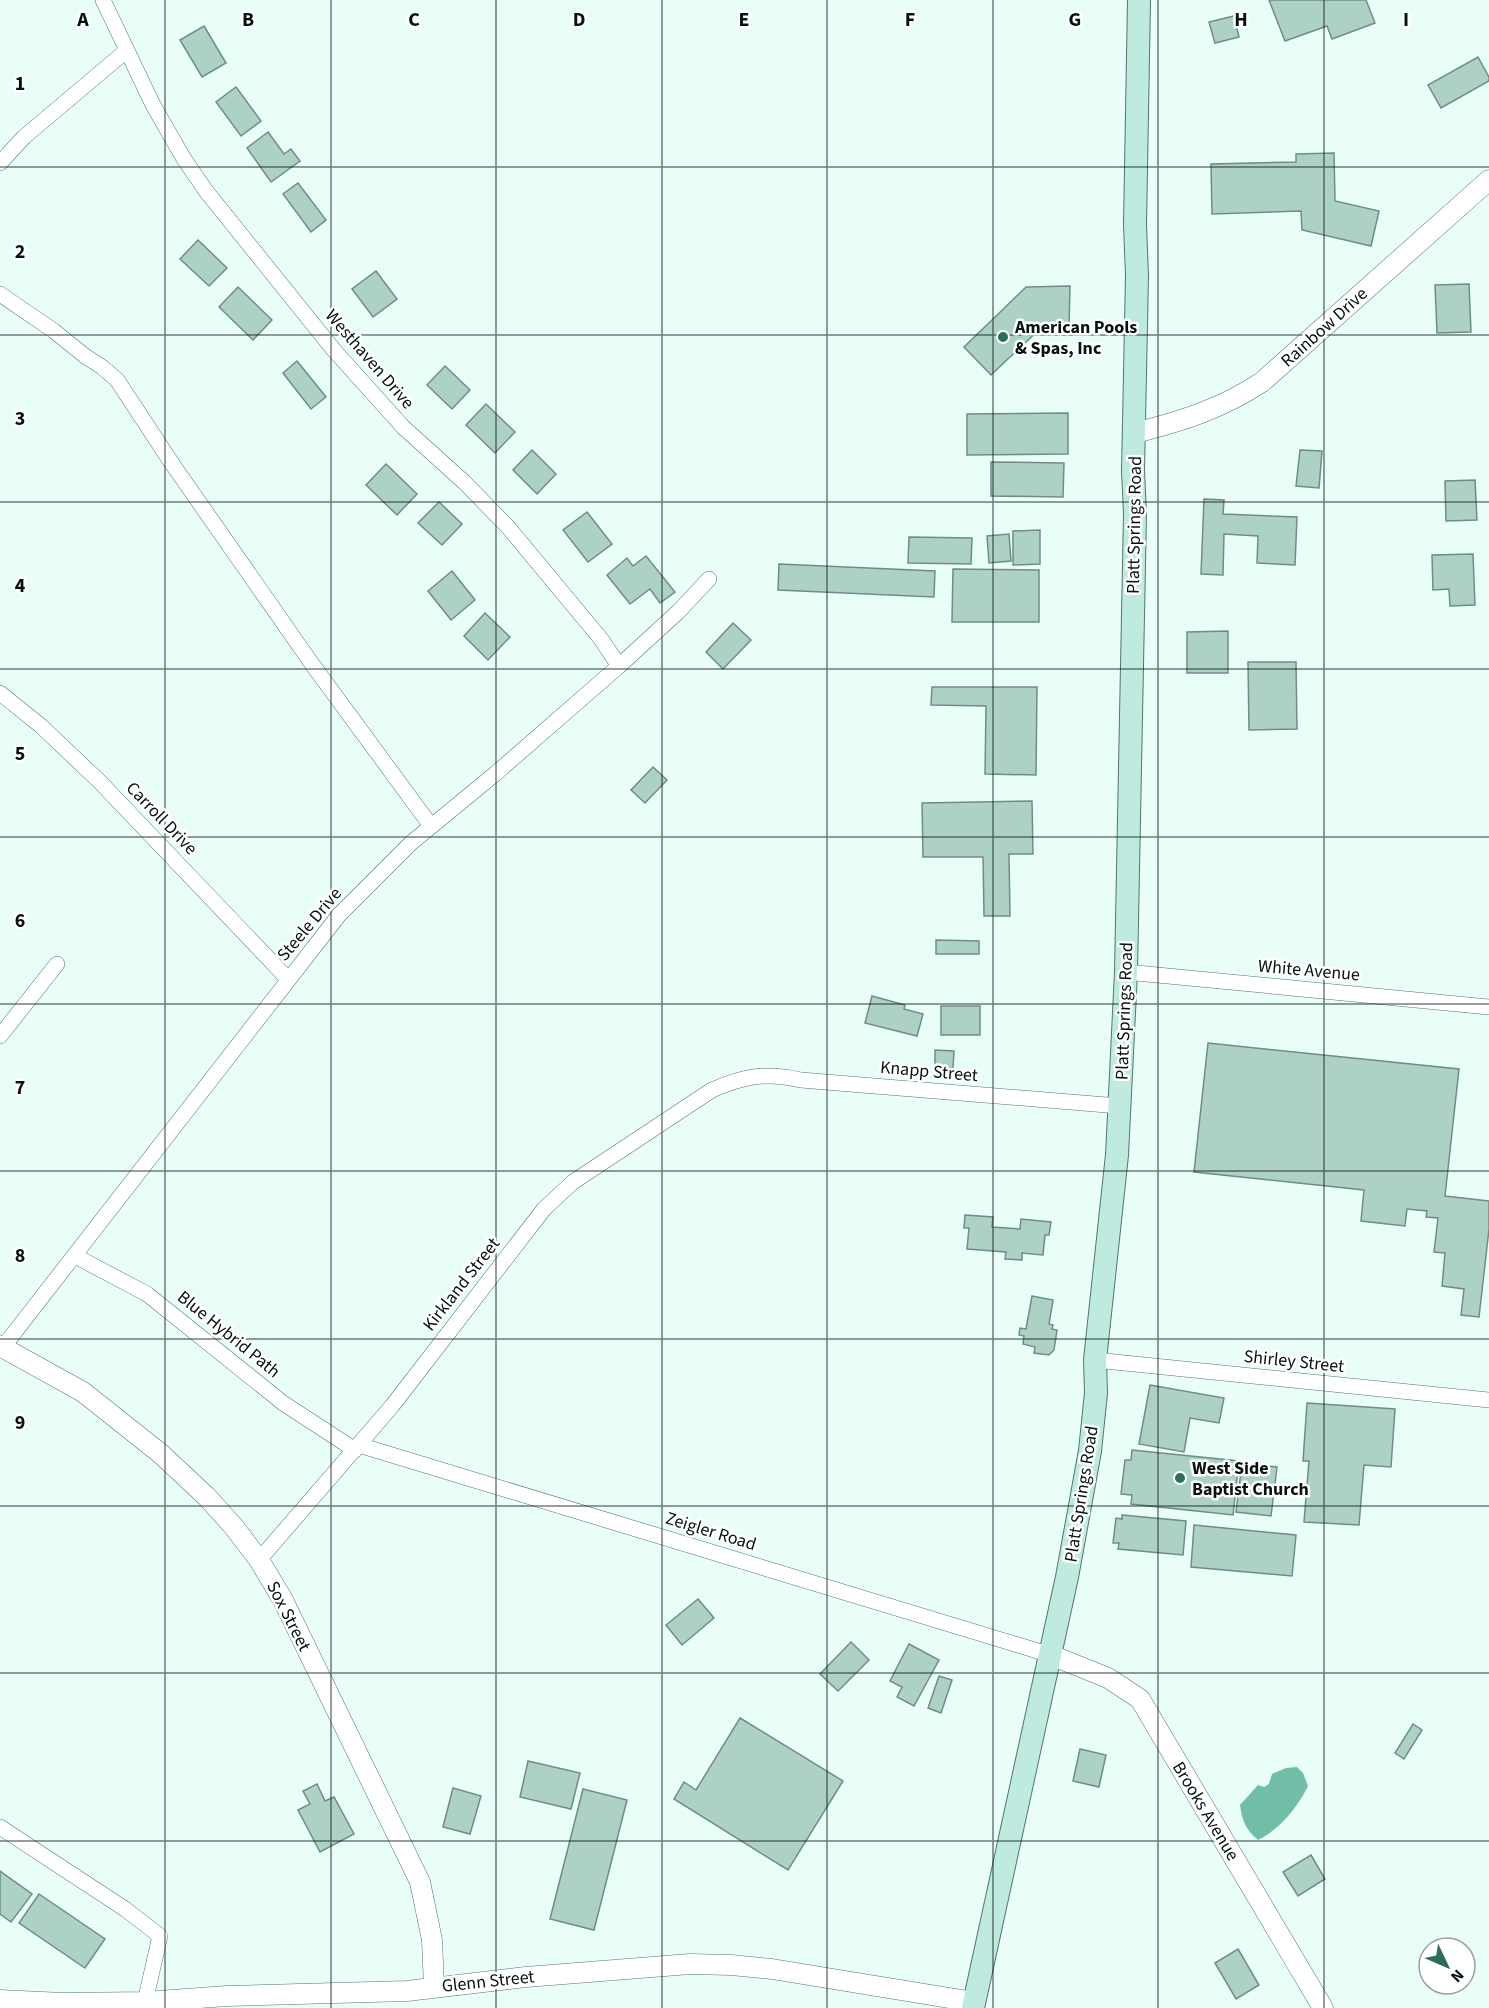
<svg xmlns="http://www.w3.org/2000/svg" width="1489" height="2008" viewBox="0 0 1489 2008" font-family="'Source Sans 3',sans-serif">
	<rect width="100%" height="100%" fill="#e9fef7"/>
	<path fill="#70bda8" d="M1297 1767 1303 1773 1308 1786C1297 1808 1280 1829 1258 1840 1246 1830 1242 1821 1240 1805L1258 1785 1264 1787 1269 1784 1272 1774 1286 1768Z"/>
	<g fill="#aed1c6" stroke="#6e8e84" stroke-width="1.5">
		<path d="M1269 0H1366L1375 23 1332 39 1327 26 1285 41Z"/>
		<path d="M1234 16 1239 37 1215 43 1209 22Z"/>
		<path d="M204 26 226 63 202 77 180 40Z"/>
		<path d="M1478 57 1489 77V81L1441 108 1428 85Z"/>
		<path d="M236 87 261 121 241 136 216 102Z"/>
		<path d="M268 132 284 154 291 149 300 161 271 182 247 148Z"/>
		<path d="M1334 153 1335 201 1379 211 1371 246 1302 230 1301 211 1212 214 1211 164 1296 162V154Z"/>
		<path d="M298 183 326 220 311 232 283 194Z"/>
		<path d="M198 240 227 268 209 286 180 259Z"/>
		<path d="M376 271 397 299 373 317 352 289Z"/>
		<path d="M1469 284 1471 332 1437 333 1435 285Z"/>
		<path d="M1070 286 1069 327H1042L991 375 964 347 1026 287Z"/>
		<path d="M238 287 272 320 253 340 219 307Z"/>
		<path d="M297 361 326 397 311 409 283 373Z"/>
		<path d="M445 366 470 390 452 409 427 385Z"/>
		<path d="M486 404 515 432 495 453 466 425Z"/>
		<path d="M1068 413V454L967 455V414Z"/>
		<path d="M532 450 556 474 537 494 513 470Z"/>
		<path d="M1300 450 1322 451 1319 488 1296 486Z"/>
		<path d="M991 462 1064 463 1063 497 991 496Z"/>
		<path d="M386 464 417 494 397 515 366 485Z"/>
		<path d="M1475 480 1477 520 1446 521 1445 481Z"/>
		<path d="M1204 499 1224 500 1223 514 1297 517 1295 565 1257 563 1258 536 1224 534 1223 575 1201 574Z"/>
		<path d="M439 502 462 524 442 545 418 523Z"/>
		<path d="M587 512 612 544 588 562 563 530Z"/>
		<path d="M1040 530V564L1013 565V531Z"/>
		<path d="M1009 534 1011 561 989 563 987 536Z"/>
		<path d="M909 537 972 538 971 564 908 563Z"/>
		<path d="M1473 554 1475 605 1450 606 1449 589 1433 590 1432 555Z"/>
		<path d="M646 556 675 592 660 603 650 589 630 604 607 575 627 558 633 566Z"/>
		<path d="M779 564 935 571 934 597 778 590Z"/>
		<path d="M953 569 1039 570V622H952Z"/>
		<path d="M452 571 475 600 451 620 428 591Z"/>
		<path d="M485 613 510 637 488 660 464 636Z"/>
		<path d="M733 623 751 640 723 669 706 652Z"/>
		<path d="M1228 631V673H1187V632Z"/>
		<path d="M1248 662H1296L1297 729 1249 730Z"/>
		<path d="M932 687H1037L1036 775 985 774 986 706 931 705Z"/>
		<path d="M653 767 667 780 645 803 631 790Z"/>
		<path d="M1032 801 1033 854H1009L1010 916H984L983 857H923L922 803Z"/>
		<path d="M936 940 979 941V954H936Z"/>
		<path d="M872 996 905 1005 904 1009 923 1014 917 1036 865 1023Z"/>
		<rect x="941" y="1006" width="39" height="29"/>
		<path d="M1208 1043 1459 1069 1445 1196 1489 1201V1229L1479 1317 1461 1315 1464 1289 1442 1286 1445 1253 1434 1252 1438 1218 1426 1217 1427 1211 1407 1209 1405 1226 1361 1221 1364 1190 1194 1172Z"/>
		<path d="M935 1050 954 1051 953 1068H935Z"/>
		<path d="M965 1215 993 1217 992 1227 1020 1229 1021 1219 1051 1222 1049 1235H1045L1043 1255 1022 1253V1260L1005 1259 1006 1252 967 1249 969 1228H964Z"/>
		<path d="M1032 1296 1053 1300 1049 1324 1053 1325 1052 1329 1057 1330 1054 1350 1049 1355 1034 1353 1035 1347 1023 1344 1024 1336 1019 1335 1020 1328 1026 1329Z"/>
		<path d="M1150 1385 1224 1398 1219 1423 1190 1418 1184 1452 1139 1444Z"/>
		<path d="M1307 1403 1395 1409 1391 1467 1364 1465 1359 1525 1304 1522 1309 1461H1303Z"/>
		<path d="M1132 1450 1239 1461 1233 1515 1131 1504 1132 1495 1121 1494 1125 1460H1131Z"/>
		<path d="M1242 1463 1277 1467 1271 1516 1236 1512Z"/>
		<path d="M1122 1515 1186 1521 1183 1555 1118 1549 1119 1543H1113L1116 1518 1122 1519Z"/>
		<path d="M1194 1525 1296 1535 1292 1576 1191 1567Z"/>
		<path d="M698 1599 714 1618 682 1645 666 1625Z"/>
		<path d="M851 1642 869 1660 838 1691 820 1674Z"/>
		<path d="M909 1644 939 1660 914 1706 897 1697 902 1687 890 1681Z"/>
		<path d="M939 1676 952 1680 941 1713 928 1708Z"/>
		<path d="M740 1718 843 1781 788 1870 674 1799 684 1782 696 1790Z"/>
		<path d="M1413 1724 1422 1730 1404 1759 1395 1753Z"/>
		<path d="M1080 1749 1106 1755 1099 1787 1073 1781Z"/>
		<path d="M528 1761 580 1773 571 1809 520 1797Z"/>
		<path d="M317 1784 325 1801 334 1797 354 1834 320 1852 298 1810 310 1804 303 1791Z"/>
		<path d="M453 1788 481 1796 470 1834 443 1827Z"/>
		<path d="M583 1789 627 1800 594 1930 550 1919Z"/>
		<path d="M1311 1855 1325 1879 1298 1896 1283 1872Z"/>
		<path d="M0 1871 32 1894 11 1922 0 1914Z"/>
		<path d="M39 1894 105 1939 85 1968 19 1923Z"/>
		<path d="M1238 1949 1259 1985 1236 1999 1215 1963Z"/>
	</g>
	<g fill="none" stroke-linecap="round" stroke-linejoin="round">
		<defs>
			<g id="minor">
				<path d="M103 0 153 105 184 159 206 191 333 349 403 427 464 482 508 527 601 639 619 666"/>
				<path d="M0 163 24 137 126 51"/>
				<path d="M0 294 54 331 85 356 102 367 117 380 173 465 312 664 431 826"/>
				<path d="M0 693 41 726 100 782 288 979"/>
				<path d="M1126 972 1489 1007"/>
				<path d="M0 1036 57 964"/>
				<path d="M75 1256 147 1294 283 1403 355 1450"/>
				<path d="M0 1351 339 915 411 843 495 774 619 666 678 612 709 579"/>
				<path d="M1095 1360 1489 1400"/>
				<path d="M359 1445 1051 1655"/>
				<path d="M259 1560 392 1406 544 1209 573 1182 712 1090C744 1076 766 1072 801 1080L1119 1106"/>
				<path d="M0 1827 125 1909 160 1936 145 2002"/>
			</g>
			<g id="tertiary">
				<path d="M1135 433C1182 421 1221 409 1262 382L1489 180"/>
				<path d="M0 1346 83 1392 161 1454 207 1497 234 1527 259 1560 283 1600 420 1882 432 1940 434 1987"/>
				<path d="M1051 1655 1108 1678 1140 1699 1323 2008"/>
				<path d="M0 2000 63 2003 145 2002 227 1996 407 1991 526 1977 690 1964 731 1965 772 1969 974 2002"/>
			</g>
			<path id="secondary" d="M973 2008 1067 1577 1090 1451 1096 1393 1095 1360 1117 1155 1126 972 1135 513 1133 471 1137 275 1135 225 1139 0"/>
		</defs>
		<use href="#minor" stroke="#55756b" stroke-width="16"/>
		<use href="#tertiary" stroke="#55756b" stroke-width="21"/>
		<use href="#secondary" stroke="#55756b" stroke-width="24"/>
		<use href="#minor" stroke="#fff" stroke-width="15"/>
		<use href="#tertiary" stroke="#fff" stroke-width="20"/>
		<use href="#secondary" stroke="#beeae0" stroke-width="22"/>
	</g>
	<path fill="none" stroke="#06120e" stroke-width="1.5" stroke-opacity="0.55" d="M165 0V2008M331 0V2008M496 0V2008M662 0V2008M827 0V2008M993 0V2008M1158 0V2008M1324 0V2008M0 167H1489M0 335H1489M0 502H1489M0 669H1489M0 837H1489M0 1004H1489M0 1171H1489M0 1339H1489M0 1506H1489M0 1673H1489M0 1841H1489"/>
	<g fill="#2c6d5d" stroke="#fff" stroke-width="2">
		<circle cx="1003" cy="337" r="6"/>
		<circle cx="1180" cy="1478" r="6"/>
	</g>
	<g text-anchor="middle" stroke-width="5" stroke-linejoin="round" paint-order="stroke">
		<g font-size="18" font-weight="bold" fill="#06120e" stroke="#fff" text-anchor="start">
			<text x="1015" y="333">American Pools<tspan x="1015" dy="21">&amp; Spas, Inc</tspan></text>
			<text x="1192" y="1474">West Side<tspan x="1192" dy="21">Baptist Church</tspan></text>
		</g>
		<g font-size="18" fill="#06120e" stroke="#fff">
			<text transform="translate(1324 327) rotate(-42)" y="6">Rainbow Drive</text>
			<text transform="translate(370 359) rotate(49)" y="6">Westhaven Drive</text>
			<text transform="translate(1134 525) rotate(-89)" y="6">Platt Springs Road</text>
			<text transform="translate(162 818) rotate(46)" y="6">Carroll Drive</text>
			<text transform="translate(309 924) rotate(-50)" y="6">Steele Drive</text>
			<text transform="translate(1309 970) rotate(5)" y="6">White Avenue</text>
			<text transform="translate(1124 1011) rotate(-88)" y="6">Platt Springs Road</text>
			<text transform="translate(929 1071) rotate(5)" y="6">Knapp Street</text>
			<text transform="translate(461 1284) rotate(-52)" y="6">Kirkland Street</text>
			<text transform="translate(229 1334) rotate(39)" y="6">Blue Hybrid Path</text>
			<text transform="translate(1294 1361) rotate(6)" y="6">Shirley Street</text>
			<text transform="translate(1081 1494) rotate(-81)" y="6">Platt Springs Road</text>
			<text transform="translate(711 1531) rotate(17)" y="6">Zeigler Road</text>
			<text transform="translate(289 1616) rotate(63)" y="6">Sox Street</text>
			<text transform="translate(1206 1811) rotate(59)" y="6">Brooks Avenue</text>
			<text transform="translate(488 1981) rotate(-6)" y="6">Glenn Street</text>
		</g>
	</g>
	<g font-size="20" text-anchor="middle" font-weight="bold" fill="#06120e" stroke="#fff" stroke-width="5" stroke-linejoin="round" paint-order="stroke">
		<text x="83" y="26">A</text>
		<text x="248" y="26">B</text>
		<text x="414" y="26">C</text>
		<text x="579" y="26">D</text>
		<text x="744" y="26">E</text>
		<text x="910" y="26">F</text>
		<text x="1075" y="26">G</text>
		<text x="1241" y="26">H</text>
		<text x="1406" y="26">I</text>
		<text x="20" y="90">1</text>
		<text x="20" y="258">2</text>
		<text x="20" y="425">3</text>
		<text x="20" y="592">4</text>
		<text x="20" y="760">5</text>
		<text x="20" y="927">6</text>
		<text x="20" y="1094">7</text>
		<text x="20" y="1262">8</text>
		<text x="20" y="1429">9</text>
	</g>
	<g transform="translate(1447 1966) rotate(134)"><circle r="28" fill="#ffffff" stroke="#9ba09f" stroke-width="1.5"/>
	<path d="M0-4.5L10 22L0 15L-10 22Z" fill="#2c6d5d"/>
	<text y="-9" font-size="16" font-weight="bold" text-anchor="middle" fill="#06120e">N</text>
	</g>
</svg>
